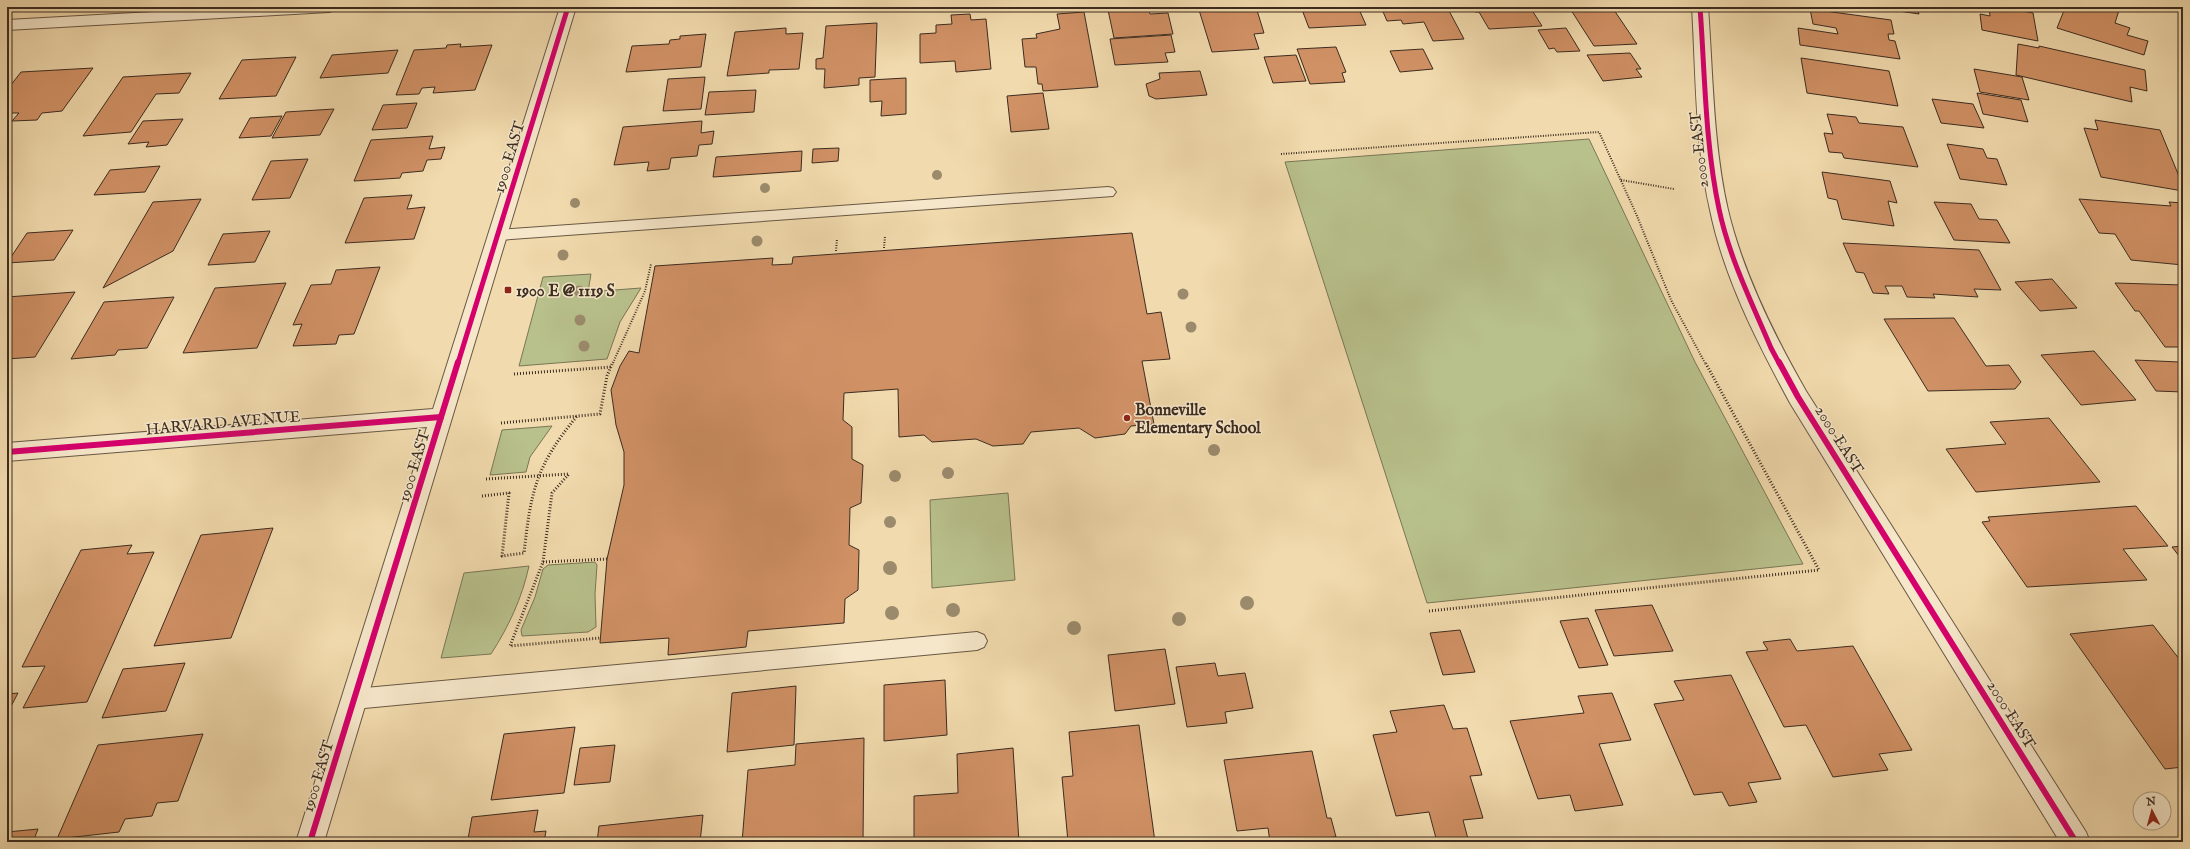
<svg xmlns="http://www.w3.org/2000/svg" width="2190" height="849" viewBox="0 0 2190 849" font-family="'IM FELL English',serif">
	<rect width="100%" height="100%" fill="#f1daad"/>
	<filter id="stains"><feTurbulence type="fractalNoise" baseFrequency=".005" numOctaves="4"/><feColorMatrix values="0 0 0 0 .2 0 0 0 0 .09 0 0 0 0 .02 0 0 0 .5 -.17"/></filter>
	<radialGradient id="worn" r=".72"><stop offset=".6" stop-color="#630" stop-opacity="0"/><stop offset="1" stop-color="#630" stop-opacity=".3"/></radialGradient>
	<g fill="#b8c08b" stroke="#7a7656">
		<path d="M1589 139 1695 362 1803 564 1427 603 1285 162Z"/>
		<path d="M591 274 588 292 641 288 620 322 607 359 519 366 543 277Z"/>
		<path d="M552 426 530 457 526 472 490 475 502 430Z"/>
		<path d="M1008 493 1015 580 932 588 930 500Z"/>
		<path d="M595 562 597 565 595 594 596 627 588 632 522 636 521 630 535 597 543 569 548 565Z"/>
		<path d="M529 566C522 598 509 626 491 654L441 658 464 573Z"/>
	</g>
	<g fill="#d09165" stroke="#3c2c21">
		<path d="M1148 7 1150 14 1168 13 1173 34 1114 38 1108 10Z"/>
		<path d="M1256 7 1264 33 1254 34 1259 49 1212 52 1199 10Z"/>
		<path d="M1301 7H1358L1366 25 1309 28Z"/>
		<path d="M1381 7H1447L1464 39 1433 41 1424 22 1403 24 1401 20 1387 21Z"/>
		<path d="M1473 7H1530L1542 26 1489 29 1479 12H1475Z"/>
		<path d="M1569 7H1612L1637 44 1594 46Z"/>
		<path d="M1884 7H1917L1919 14 1885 9Z"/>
		<path d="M1989 7H2002L2033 13 2038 41 1982 30 1980 14 1990 16Z"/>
		<path d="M2063 7H2120L2115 23 2130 28 2127 35 2148 41 2144 55 2057 28 2065 8Z"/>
		<path d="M1810 9 1891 20 1894 34H1888L1889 40 1895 41 1900 59 1800 45 1798 28 1838 34 1836 28 1813 24Z"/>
		<path d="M1084 12 1098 87 1043 91 1042 84H1038L1036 67H1025L1022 39 1037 38 1036 34 1060 29 1057 14Z"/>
		<path d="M970 14 971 20 986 19 991 69 956 72 955 61 920 63V34L936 33V25L952 24 951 15Z"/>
		<path d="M877 23 875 77 859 78V85L824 88 825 69H816V59L823 58 826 26Z"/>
		<path d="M786 28V34L803 33 799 69 769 70V73L727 76 735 32Z"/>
		<path d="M1566 28 1580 51 1557 52 1554 48 1549 49 1538 30Z"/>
		<path d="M706 34 701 67 626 72 632 46 669 44 670 40 680 39V36Z"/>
		<path d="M1171 35 1175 52 1165 53 1168 62 1115 65 1110 39Z"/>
		<path d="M461 44 460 47 492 45 475 90 433 93 435 87 422 88 419 94 396 95 414 50 446 48 447 45Z"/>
		<path d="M2018 44 2039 48V46L2145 70 2147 91 2130 87 2132 102 2016 75Z"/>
		<path d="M1336 47 1346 72 1342 73 1345 82 1310 84 1297 49Z"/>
		<path d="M1423 49 1433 69 1400 72 1390 51Z"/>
		<path d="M398 50 388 73 320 78 332 55Z"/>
		<path d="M1630 53 1641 69H1636L1642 77 1603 81 1587 55Z"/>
		<path d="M1296 55 1306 81 1273 83 1264 57Z"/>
		<path d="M296 57 276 96 219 99 242 60Z"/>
		<path d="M1801 58 1889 71 1898 106 1807 93Z"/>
		<path d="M93 68 62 111 42 113 37 120 12 121 19 113H7L12 106H7L10 97 7 98V90L21 72Z"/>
		<path d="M1974 69 2022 77 2029 100 1980 92Z"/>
		<path d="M1200 71 1207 95 1156 99 1149 96 1146 84 1160 79 1159 73Z"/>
		<path d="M191 73 179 93 156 94 131 132 83 136 123 77Z"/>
		<path d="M705 77 701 109 663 111 668 79Z"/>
		<path d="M906 78V114L881 116 882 101 870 102V80Z"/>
		<path d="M756 90 754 112 705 115 709 92Z"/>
		<path d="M1043 93 1049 129 1011 132 1007 96Z"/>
		<path d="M1977 93 2021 100 2028 122 1983 114Z"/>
		<path d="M1932 99 1973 104 1984 128 1941 123Z"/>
		<path d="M417 103 407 128 372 130 383 105Z"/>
		<path d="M334 109 320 135 272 138 286 112Z"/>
		<path d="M1827 114 1856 117 1859 123 1903 127 1918 167 1844 158 1842 153 1829 152 1824 133 1833 134Z"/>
		<path d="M282 116 271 136 239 138 250 118Z"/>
		<path d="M183 119 167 145 146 147 149 142 128 144 143 121Z"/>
		<path d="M2095 120 2160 130 2183 186V191L2101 177 2084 128 2098 130Z"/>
		<path d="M702 121 701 133 714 131 712 144 699 145 697 156 671 158 669 169 647 171 649 162 614 165 623 127Z"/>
		<path d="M433 136 429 149 445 147 441 159 427 160 423 171 402 173 400 178 354 181 371 140Z"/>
		<path d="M1947 144 1983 149 1987 158 1997 159 2007 185 1960 179Z"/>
		<path d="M839 148 838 161 812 163 813 149Z"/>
		<path d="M802 151 801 171 713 177 716 157Z"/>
		<path d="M308 159 290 198 252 200 271 161Z"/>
		<path d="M160 166 145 192 94 195 110 170Z"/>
		<path d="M1822 172 1890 181 1897 203 1888 201 1894 226 1842 219 1837 200 1828 198Z"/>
		<path d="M412 195 407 209 425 207 414 239 345 243 364 198Z"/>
		<path d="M201 199 173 251 103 288 153 202Z"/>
		<path d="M2079 199 2171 206 2169 202 2183 203V265L2131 260 2115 234 2099 233Z"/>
		<path d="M1934 202 1971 204 1979 219 1997 220 2010 243 1954 240Z"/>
		<path d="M73 230 54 260 7 263 27 233Z"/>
		<path d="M270 231 255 262 208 265 223 234Z"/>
		<path d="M1132 233 1147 314 1161 312 1170 359 1142 361 1154 424 1131 426 1125 434 1095 438 1079 428 1031 432 1023 444 993 446 976 439 932 442 924 435 899 437 898 389 844 393 843 420 852 427V459L863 465 861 503 850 508 849 545 859 550 858 590 845 599 844 623 748 631 746 647 668 655 669 638 600 643 607 559 624 485V452L616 425 611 390 620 366 629 351 639 353 655 266 773 258 772 265 792 264 793 257Z"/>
		<path d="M1843 243 1979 250 2001 290 1974 289 1978 297 1933 294 1935 298 1907 297 1902 286H1885L1889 294 1873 293 1864 273 1856 272Z"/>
		<path d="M380 267 354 334 339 335 336 344 293 346 302 324 293 325 311 285 331 284 336 270Z"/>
		<path d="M2052 279 2077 308 2040 311 2015 282Z"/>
		<path d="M286 283 257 348 183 353 215 288Z"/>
		<path d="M2115 283 2183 285V347H2165L2139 311H2135Z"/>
		<path d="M75 292 35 357 7 359V297Z"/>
		<path d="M174 297 147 348 118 350 115 355 71 359 104 302Z"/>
		<path d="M1954 318 1986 366 2009 365 2021 382 2015 389 1928 391 1884 319Z"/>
		<path d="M2094 351 2136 400 2081 405 2041 355Z"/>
		<path d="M2135 360 2179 362 2183 368V392L2156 391Z"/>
		<path d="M2049 418 2100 482 1976 492 1946 449 2006 444 1990 422Z"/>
		<path d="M2136 506 2168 546 2123 549 2147 580 2027 587 1982 522 1990 521 1988 517Z"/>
		<path d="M273 528 231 638 154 646 201 535Z"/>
		<path d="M132 545 127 554 154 552 87 702 23 708 45 666 22 667 81 550Z"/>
		<path d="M2183 546V561L2172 547Z"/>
		<path d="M1652 605 1673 651 1614 656 1595 610Z"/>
		<path d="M1588 618 1608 665 1579 668 1560 621Z"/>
		<path d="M2153 625 2183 664V767L2165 769 2070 634Z"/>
		<path d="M1460 630 1475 672 1443 675 1430 633Z"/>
		<path d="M1790 639 1797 651 1853 646 1912 750 1879 754 1888 770 1833 777 1806 725 1784 727 1746 652 1768 650 1763 642Z"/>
		<path d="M1165 649 1175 704 1115 711 1108 655Z"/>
		<path d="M185 663 166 711 102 718 123 669Z"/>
		<path d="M1215 663 1218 676 1245 673 1253 708 1225 712 1227 723 1187 727 1176 667Z"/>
		<path d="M1731 675 1781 779 1748 783 1757 802 1729 806 1722 792 1694 795 1654 704 1684 700 1674 681Z"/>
		<path d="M945 680 947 735 884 741V685Z"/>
		<path d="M796 686 794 745 727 752 732 693Z"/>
		<path d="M18 693 7 714V694Z"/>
		<path d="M1612 693 1631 740 1599 744 1623 805 1575 811 1570 795 1538 799 1510 721 1584 713 1578 696Z"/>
		<path d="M1444 705 1453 729 1467 728 1482 775 1470 776 1483 818 1463 820 1468 839 1437 842 1429 812 1396 816 1373 735 1397 732 1390 711Z"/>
		<path d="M1139 725 1155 842H1068L1062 777 1073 776 1069 732Z"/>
		<path d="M575 727 564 793 491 800 504 734Z"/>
		<path d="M203 734 178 801 157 803 152 816 125 819 119 832 57 839 98 745Z"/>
		<path d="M864 738 863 842H742L748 770 795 765 796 744Z"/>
		<path d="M615 745 610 782 574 785 580 748Z"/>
		<path d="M1013 748 1019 842H914V796L958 793 957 754Z"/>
		<path d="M1312 751 1327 818H1331L1336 837 1270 842 1268 828 1237 831 1224 760Z"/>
		<path d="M538 810 534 832 546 831 544 842H443L468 839 472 817Z"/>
		<path d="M703 815 700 842H597L599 826Z"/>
		<path d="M38 829 33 842H7V832Z"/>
	</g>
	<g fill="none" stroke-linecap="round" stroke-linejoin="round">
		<defs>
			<g id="service">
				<path d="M1108 187 1113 188 1116 192 1113 196 498 240 492 239 490 235 492 231 498 230Z"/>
				<path d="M977 632 984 635 987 641 984 647 977 650 354 709 346 706 343 699 346 692 354 689Z"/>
			</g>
			<g id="minor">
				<path d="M244 7H337L335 10 329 12 7 30V20Z"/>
				<path d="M560 7H576L324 842H296L427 427 7 461V443L433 409Z"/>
				<path d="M1692 7H1708C1713 74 1713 144 1728 210 1743 273 1774 335 1806 391L2086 832 2090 842H2060L1790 403C1757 342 1724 278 1710 210 1695 144 1696 74 1692 7Z"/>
			</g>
		</defs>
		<use href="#service" stroke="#695844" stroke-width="2"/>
		<use href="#minor" stroke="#695844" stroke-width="2"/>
		<g stroke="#3c2c21" stroke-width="2" stroke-dasharray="1 1.5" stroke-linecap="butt">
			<path d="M1281 154 1599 132 1637 216 1671 300 1705 363"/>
			<path d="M1621 180 1674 189"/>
			<path d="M884 248 885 236"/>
			<path d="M836 251 837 239"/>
			<path d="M613 363 645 291 651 264"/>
		</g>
		<g stroke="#3c2c21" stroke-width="3" stroke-dasharray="1 2" stroke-linecap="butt">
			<path d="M514 374 611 367"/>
			<path d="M501 423 600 414 607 376 613 362"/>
			<path d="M486 479 569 474 552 493 543 562 510 646 600 638"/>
			<path d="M482 496 509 493 502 556 524 553C531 490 536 466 577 416"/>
			<path d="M543 562 607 559"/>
			<path d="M1429 611 1819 570 1705 362"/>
		</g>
		<use href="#service" fill="#f6e7ca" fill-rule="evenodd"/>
		<use href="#minor" fill="#f6e7ca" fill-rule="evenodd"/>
		<defs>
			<g id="cycleway-far1">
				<path d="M1700 7C1705 74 1705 143 1719 209 1729 257 1752 303 1771 348L1779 363"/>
				<path d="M458 363 568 7"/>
			</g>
			<g id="cycleway">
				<path d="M1779 362 1798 397 2076 842"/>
				<path d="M7 452 441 417"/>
				<path d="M310 842 458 362"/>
			</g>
		</defs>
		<use href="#cycleway-far1" stroke="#f6e7ca" stroke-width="7"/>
		<use href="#cycleway" stroke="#f6e7ca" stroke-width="9"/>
		<use href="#cycleway-far1" stroke="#d6006c" stroke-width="5"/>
		<use href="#cycleway" stroke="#d6006c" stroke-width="6"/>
	</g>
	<g fill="#9b8b6c">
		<circle cx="937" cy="175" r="5"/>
		<circle cx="765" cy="188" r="5"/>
		<circle cx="575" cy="203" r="5"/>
		<circle cx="757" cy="241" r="5.5"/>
		<circle cx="563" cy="255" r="5.5"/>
		<circle cx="579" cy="291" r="5.5"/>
		<circle cx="1183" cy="294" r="5.5"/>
		<circle cx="580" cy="320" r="5.5"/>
		<circle cx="1191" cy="327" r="5.5"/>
		<circle cx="584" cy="346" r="5.5"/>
		<circle cx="1214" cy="450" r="6"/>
		<circle cx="948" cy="473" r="6"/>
		<circle cx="895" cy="476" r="6"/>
		<circle cx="890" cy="522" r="6"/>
		<circle cx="890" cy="568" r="7"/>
		<circle cx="1247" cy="603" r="7"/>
		<circle cx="953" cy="610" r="7"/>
		<circle cx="892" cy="613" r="7"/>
		<circle cx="1179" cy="619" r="7"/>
		<circle cx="1074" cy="628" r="7"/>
	</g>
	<g fill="#8f2418" stroke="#f6e7ca" stroke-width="1.5">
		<rect x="504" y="286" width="8" height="8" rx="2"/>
		<circle cx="1127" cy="418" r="4"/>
	</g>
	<g text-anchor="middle" stroke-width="3" stroke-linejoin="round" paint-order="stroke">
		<g font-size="16" fill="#3c2c21" stroke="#f6e7ca">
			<text transform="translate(1698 150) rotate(-96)" y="6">2000 EAST</text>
			<text transform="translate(508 157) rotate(-73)" y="6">1900 EAST</text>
			<text transform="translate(223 422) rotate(-5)" y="6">HARVARD AVENUE</text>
			<text transform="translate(1840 439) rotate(58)" y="6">2000 EAST</text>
			<text transform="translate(413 466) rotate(-73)" y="6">1900 EAST</text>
			<text transform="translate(2012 714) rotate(58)" y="6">2000 EAST</text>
			<text transform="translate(317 776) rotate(-73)" y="6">1900 EAST</text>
		</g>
		<g font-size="16" font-weight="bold" fill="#3c2c21" stroke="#f6e7ca" text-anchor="start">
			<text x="516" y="296">1900 E @ 1119 S</text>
			<text x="1135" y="415">Bonneville<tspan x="1135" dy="18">Elementary School</tspan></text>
		</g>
	</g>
	<rect width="2190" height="849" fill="none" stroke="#f1daad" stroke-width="24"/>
	<rect x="8" y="8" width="2174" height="833" fill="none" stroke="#3c2c21" stroke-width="2"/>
	<rect x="12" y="12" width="2166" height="825" fill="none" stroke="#3c2c21"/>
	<g transform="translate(2152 811) rotate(354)"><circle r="19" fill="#f6e7ca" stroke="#ac9c86"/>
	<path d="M0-3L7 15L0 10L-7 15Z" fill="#8f2418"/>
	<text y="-6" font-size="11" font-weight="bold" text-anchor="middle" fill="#3c2c21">N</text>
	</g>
	<rect width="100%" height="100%" filter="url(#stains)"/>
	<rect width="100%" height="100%" fill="url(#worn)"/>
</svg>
